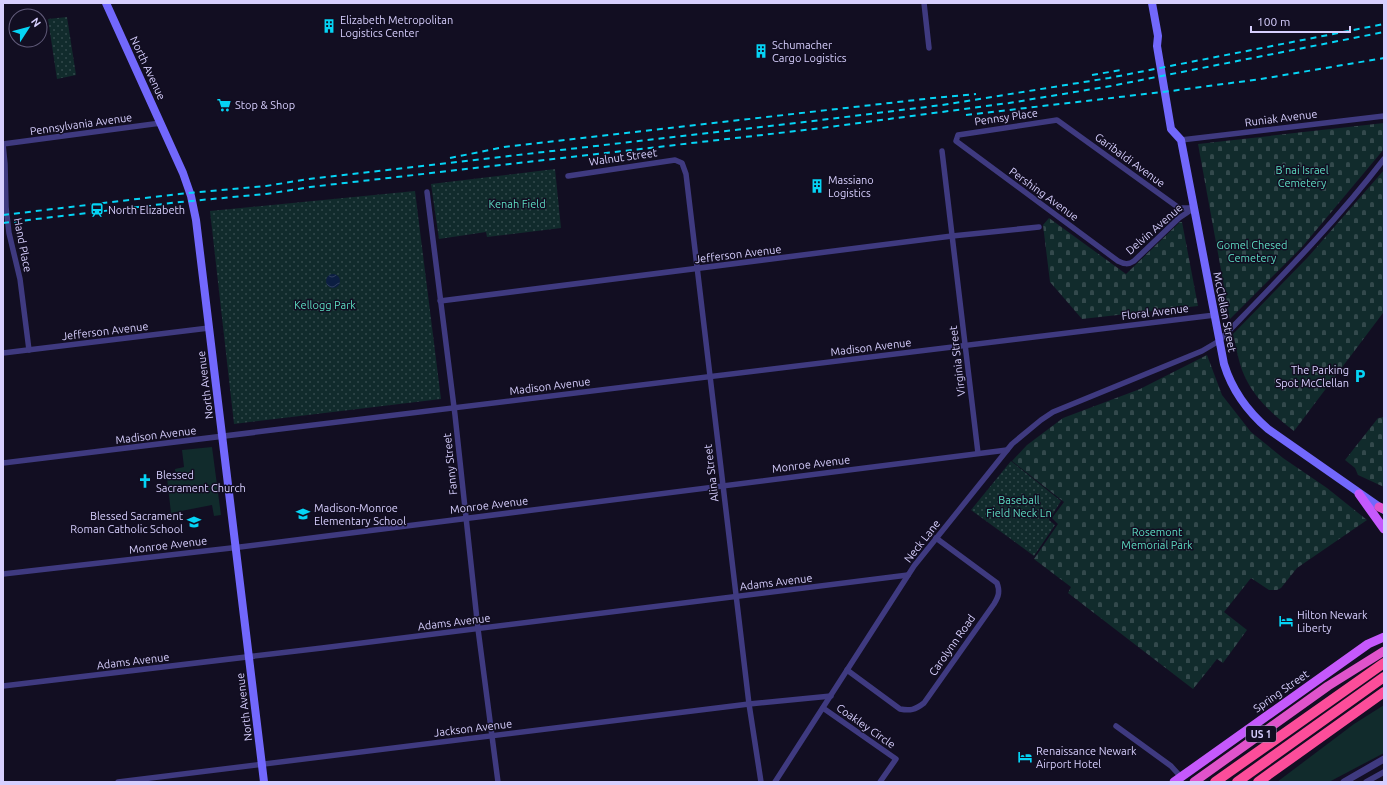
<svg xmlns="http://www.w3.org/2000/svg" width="1387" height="785" viewBox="0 0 1387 785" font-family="Ubuntu,sans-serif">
	<defs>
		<pattern id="cemetery-stones" width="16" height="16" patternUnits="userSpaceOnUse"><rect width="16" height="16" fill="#112b2c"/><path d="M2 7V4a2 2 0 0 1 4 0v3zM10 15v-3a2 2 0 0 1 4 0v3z" fill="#33494c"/></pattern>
		<pattern id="park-dots" width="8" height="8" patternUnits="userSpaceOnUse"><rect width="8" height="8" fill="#112b2c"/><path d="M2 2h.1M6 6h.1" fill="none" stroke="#33494c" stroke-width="1.8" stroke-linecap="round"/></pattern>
		<pattern id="water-waves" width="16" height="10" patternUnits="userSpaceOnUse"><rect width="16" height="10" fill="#0c1e42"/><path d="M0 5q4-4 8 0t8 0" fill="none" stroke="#2f3e5e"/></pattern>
	</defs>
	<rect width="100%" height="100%" fill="#120e22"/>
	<g fill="#112b2c">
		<path d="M212 447 221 515 214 516 212 505 171 513 167 478H176L175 469 184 467 182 450Z"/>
		<path d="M1384 705V753L1329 782H1277L1354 724Z"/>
	</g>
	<g fill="url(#cemetery-stones)">
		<path d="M1384 123V149L1302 247 1230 319 1198 144Z"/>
		<path d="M1384 170V314L1383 313 1294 431C1276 417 1258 402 1247 381 1239 367 1237 350 1233 334L1308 257Z"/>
		<path d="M1049 218 1126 274 1180 222H1182L1198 306 1082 319 1050 282 1043 225Z"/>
		<path d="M1207 355 1222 395 1251 432 1283 458 1327 488 1367 520 1297 568 1281 588 1277 590H1269L1251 578 1224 612 1247 630 1223 663 1217 659 1193 689 1068 593 1071 587 1034 559 1058 524 1052 518 1064 502 1012 461 1027 445 1063 418 1140 389Z"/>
		<path d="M1384 417V487L1358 475 1355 468 1345 460 1378 418Z"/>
	</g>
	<g fill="url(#park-dots)">
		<path d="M67 17 76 75 57 79 48 19Z"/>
		<path d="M555 169 561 228 487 237 486 232 439 239 431 184Z"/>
		<path d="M415 191 441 399 234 424 210 211Z"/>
		<path d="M1011 461 1061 501 1049 520 1055 525 1034 556 971 510Z"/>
	</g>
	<circle fill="url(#water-waves)" cx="333" cy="281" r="7"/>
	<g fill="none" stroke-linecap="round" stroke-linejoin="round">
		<g stroke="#3f3a80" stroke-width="5.5">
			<path d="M924 3 929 48"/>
			<path d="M1057 120 1179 208H1194L1179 218 1134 261C1128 265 1124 264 1118 261L956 141 958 135Z"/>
			<path d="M1181 140 1384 116"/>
			<path d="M3 144 5 164 6 207 9 233 20 279 29 350"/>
			<path d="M3 144 161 123"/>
			<path d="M942 151 978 453"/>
			<path d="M568 176 675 160 682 163 686 174 749 704 761 782"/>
			<path d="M427 192 455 415 478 629 498 782"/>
			<path d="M440 301 952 236 1039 227"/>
			<path d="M3 353 209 328"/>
			<path d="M3 463 1215 315"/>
			<path d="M3 574 240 547 1007 450"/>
			<path d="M847 670 900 709C910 711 915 710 924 703L994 604C999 596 1000 591 997 583L936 538"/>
			<path d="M3 686 322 648 908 575"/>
			<path d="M823 708 896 759 880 782"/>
			<path d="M1116 726 1171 766 1181 777"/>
			<path d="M118 782 749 704 831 696"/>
			<path d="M775 782 914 566 1012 444 1041 420 1053 412 1202 351 1219 341C1276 282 1334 224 1384 159"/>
			<path d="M1366 782 1384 772"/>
		</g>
		<path stroke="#3f3a80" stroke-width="7" d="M1344 782 1384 759"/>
		<g stroke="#7268fc" stroke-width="8">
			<path d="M106 3 183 173 191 196 196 220 264 782"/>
			<path d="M1152 3 1158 36 1157 46 1171 129 1181 140 1224 364C1232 390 1247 411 1268 429L1384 510"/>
		</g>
		<g stroke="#c559fc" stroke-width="9">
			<path d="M1359 494 1384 529"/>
			<path d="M1174 782 1368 644 1384 637"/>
		</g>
		<g stroke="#e053cb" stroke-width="9">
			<path d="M1379 507 1384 509"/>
			<path d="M1194 782 1328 686 1384 651"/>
		</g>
		<g stroke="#fc4d9a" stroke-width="10">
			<path d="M1215 782 1384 663"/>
			<path d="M1237 782 1384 677"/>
			<path d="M1258 782 1384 692"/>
		</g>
		<g stroke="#05d4f5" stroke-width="2" stroke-dasharray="6 5" stroke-linecap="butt">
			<path d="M1092 75 1121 70"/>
			<path d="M966 115 1171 91 1261 79 1384 58"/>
			<path d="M450 158 504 147 933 98 976 94"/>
			<path d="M3 215 179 194 266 186 309 179 813 121 942 105 1109 78 1384 24"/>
			<path d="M3 223 180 202 266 194 310 187 814 129 1009 103 1111 86 1384 32"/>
		</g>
	</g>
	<defs>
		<symbol id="building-bare" viewBox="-9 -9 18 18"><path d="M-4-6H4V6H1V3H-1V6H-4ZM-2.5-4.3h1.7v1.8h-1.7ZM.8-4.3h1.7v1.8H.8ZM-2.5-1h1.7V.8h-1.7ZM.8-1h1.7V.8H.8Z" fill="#05d4f5" stroke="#120e22" stroke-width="2.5" paint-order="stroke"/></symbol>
		<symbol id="supermarket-bare" viewBox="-9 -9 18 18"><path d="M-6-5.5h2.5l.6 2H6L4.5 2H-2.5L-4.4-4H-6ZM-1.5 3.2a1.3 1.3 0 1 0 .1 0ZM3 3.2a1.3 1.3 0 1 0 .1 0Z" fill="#05d4f5" stroke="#120e22" stroke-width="2.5" paint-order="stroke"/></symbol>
		<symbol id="station-bare" viewBox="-9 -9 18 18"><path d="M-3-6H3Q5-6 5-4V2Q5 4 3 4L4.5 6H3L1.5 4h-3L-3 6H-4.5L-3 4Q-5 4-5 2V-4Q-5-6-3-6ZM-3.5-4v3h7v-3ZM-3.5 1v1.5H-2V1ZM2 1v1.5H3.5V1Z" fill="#05d4f5" stroke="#120e22" stroke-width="2.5" paint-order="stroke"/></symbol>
		<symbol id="parking-bare" viewBox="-9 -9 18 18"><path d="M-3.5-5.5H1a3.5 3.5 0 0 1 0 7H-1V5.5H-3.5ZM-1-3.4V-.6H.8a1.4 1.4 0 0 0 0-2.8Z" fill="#05d4f5" stroke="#120e22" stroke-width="2.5" paint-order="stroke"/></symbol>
		<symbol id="church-bare" viewBox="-9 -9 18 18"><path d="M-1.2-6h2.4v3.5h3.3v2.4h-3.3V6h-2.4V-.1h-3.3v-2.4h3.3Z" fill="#05d4f5" stroke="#120e22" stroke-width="2.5" paint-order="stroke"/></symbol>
		<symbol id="school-bare" viewBox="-9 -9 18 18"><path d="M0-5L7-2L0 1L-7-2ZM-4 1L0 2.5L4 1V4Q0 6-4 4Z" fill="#05d4f5" stroke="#120e22" stroke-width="2.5" paint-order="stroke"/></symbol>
		<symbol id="hotel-bare" viewBox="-9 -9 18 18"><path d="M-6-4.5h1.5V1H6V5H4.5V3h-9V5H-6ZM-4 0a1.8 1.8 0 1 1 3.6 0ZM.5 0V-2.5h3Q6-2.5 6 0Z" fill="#05d4f5" stroke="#120e22" stroke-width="2.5" paint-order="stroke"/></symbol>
	</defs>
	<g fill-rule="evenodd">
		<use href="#building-bare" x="319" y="16" width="20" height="20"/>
		<use href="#building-bare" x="751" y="41" width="20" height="20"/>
		<use href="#supermarket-bare" x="214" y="95" width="20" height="20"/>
		<use href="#building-bare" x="807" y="176" width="20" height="20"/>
		<use href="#station-bare" x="87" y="200" width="20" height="20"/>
		<use href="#parking-bare" x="1350" y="366" width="20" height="20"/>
		<use href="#church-bare" x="135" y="471" width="20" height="20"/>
		<use href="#school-bare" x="293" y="504" width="20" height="20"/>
		<use href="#school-bare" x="184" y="512" width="20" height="20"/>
		<use href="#hotel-bare" x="1276" y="611" width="20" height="20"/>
		<use href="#hotel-bare" x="1015" y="747" width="20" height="20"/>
	</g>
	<g text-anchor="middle" stroke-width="3" stroke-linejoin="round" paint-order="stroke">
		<rect fill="#120e22" stroke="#9c95bc" stroke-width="1" x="1246" y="726" width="30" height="16" rx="3"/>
		<g font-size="10" font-weight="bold" fill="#d7cffe">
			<text x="1261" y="738">US 1</text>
		</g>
		<g font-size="11" fill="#d7cffe" stroke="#120e22" text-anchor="start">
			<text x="340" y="24">Elizabeth Metropolitan<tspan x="340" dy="13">Logistics Center</tspan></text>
			<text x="772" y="49">Schumacher<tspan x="772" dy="13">Cargo Logistics</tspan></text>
			<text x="235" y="109">Stop &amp; Shop</text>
			<text x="828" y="184">Massiano<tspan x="828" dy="13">Logistics</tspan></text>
			<text x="108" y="214">North Elizabeth</text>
			<text x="1349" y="374" text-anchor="end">The Parking<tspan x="1349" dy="13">Spot McClellan</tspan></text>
			<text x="156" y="479">Blessed<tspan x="156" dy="13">Sacrament Church</tspan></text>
			<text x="314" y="512">Madison-Monroe<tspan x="314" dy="13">Elementary School</tspan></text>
			<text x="183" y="520" text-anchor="end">Blessed Sacrament<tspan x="183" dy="13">Roman Catholic School</tspan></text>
			<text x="1297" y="619">Hilton Newark<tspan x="1297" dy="13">Liberty</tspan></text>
			<text x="1036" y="755">Renaissance Newark<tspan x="1036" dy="13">Airport Hotel</tspan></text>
		</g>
		<g font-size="11" fill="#d7cffe" stroke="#120e22">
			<text transform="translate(148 68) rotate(65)" y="4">North Avenue</text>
			<text transform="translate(1006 117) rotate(-8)" y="4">Pennsy Place</text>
			<text transform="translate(1281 118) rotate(-7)" y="4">Runiak Avenue</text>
			<text transform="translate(81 124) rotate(-8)" y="4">Pennsylvania Avenue</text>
			<text transform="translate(623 157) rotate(-8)" y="4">Walnut Street</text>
			<text transform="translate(1130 160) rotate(36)" y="4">Garibaldi Avenue</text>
			<text transform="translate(1044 194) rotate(36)" y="4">Pershing Avenue</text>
			<text transform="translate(1154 229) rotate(-41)" y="4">Delvin Avenue</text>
			<text transform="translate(23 245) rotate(79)" y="4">Hand Place</text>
			<text transform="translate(738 254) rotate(-7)" y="4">Jefferson Avenue</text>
			<text transform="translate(1155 312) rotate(-7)" y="4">Floral Avenue</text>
			<text transform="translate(1225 312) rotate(79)" y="4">McClellan Street</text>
			<text transform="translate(105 331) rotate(-7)" y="4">Jefferson Avenue</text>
			<text transform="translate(871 347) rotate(-7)" y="4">Madison Avenue</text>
			<text transform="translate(957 361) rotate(-97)" y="4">Virginia Street</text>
			<text transform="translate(205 385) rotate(-97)" y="4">North Avenue</text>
			<text transform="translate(550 386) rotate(-7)" y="4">Madison Avenue</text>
			<text transform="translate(156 435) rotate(-7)" y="4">Madison Avenue</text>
			<text transform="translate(450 464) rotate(-96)" y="4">Fanny Street</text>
			<text transform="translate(811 464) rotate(-7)" y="4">Monroe Avenue</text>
			<text transform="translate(711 473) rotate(-97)" y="4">Alina Street</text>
			<text transform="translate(489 505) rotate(-7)" y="4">Monroe Avenue</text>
			<text transform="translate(922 541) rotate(-52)" y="4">Neck Lane</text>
			<text transform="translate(168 545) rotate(-7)" y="4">Monroe Avenue</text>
			<text transform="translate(776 582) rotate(-7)" y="4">Adams Avenue</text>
			<text transform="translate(454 622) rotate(-7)" y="4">Adams Avenue</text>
			<text transform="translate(952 645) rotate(-55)" y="4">Carolynn Road</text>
			<text transform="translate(133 661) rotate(-7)" y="4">Adams Avenue</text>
			<text transform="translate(1281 691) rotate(-35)" y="4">Spring Street</text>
			<text transform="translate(244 707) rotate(-97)" y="4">North Avenue</text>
			<text transform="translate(866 726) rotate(35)" y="4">Coakley Circle</text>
			<text transform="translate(473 728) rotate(-7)" y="4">Jackson Avenue</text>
		</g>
		<g font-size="11" fill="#5dddc2" stroke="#120e22">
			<text x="1302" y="174">B'nai Israel<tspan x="1302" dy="13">Cemetery</tspan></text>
			<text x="517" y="208">Kenah Field</text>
			<text x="1252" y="249">Gomel Chesed<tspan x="1252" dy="13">Cemetery</tspan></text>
			<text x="325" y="309">Kellogg Park</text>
			<text x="1019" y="504">Baseball<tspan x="1019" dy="13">Field Neck Ln</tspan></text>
			<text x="1157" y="536">Rosemont<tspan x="1157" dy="13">Memorial Park</tspan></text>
		</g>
	</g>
	<rect width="1387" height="785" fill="none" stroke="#d7cffe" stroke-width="8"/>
	<g transform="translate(28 28) rotate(54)"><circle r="19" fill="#120e22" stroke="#615b7a"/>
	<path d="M0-3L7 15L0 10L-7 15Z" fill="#05d4f5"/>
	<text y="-6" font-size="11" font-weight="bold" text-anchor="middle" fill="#d7cffe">N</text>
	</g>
	<path d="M1251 26v6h99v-6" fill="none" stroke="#d7cffe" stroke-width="2"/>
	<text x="1257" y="26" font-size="12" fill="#d7cffe" stroke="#120e22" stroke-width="3" paint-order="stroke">100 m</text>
</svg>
